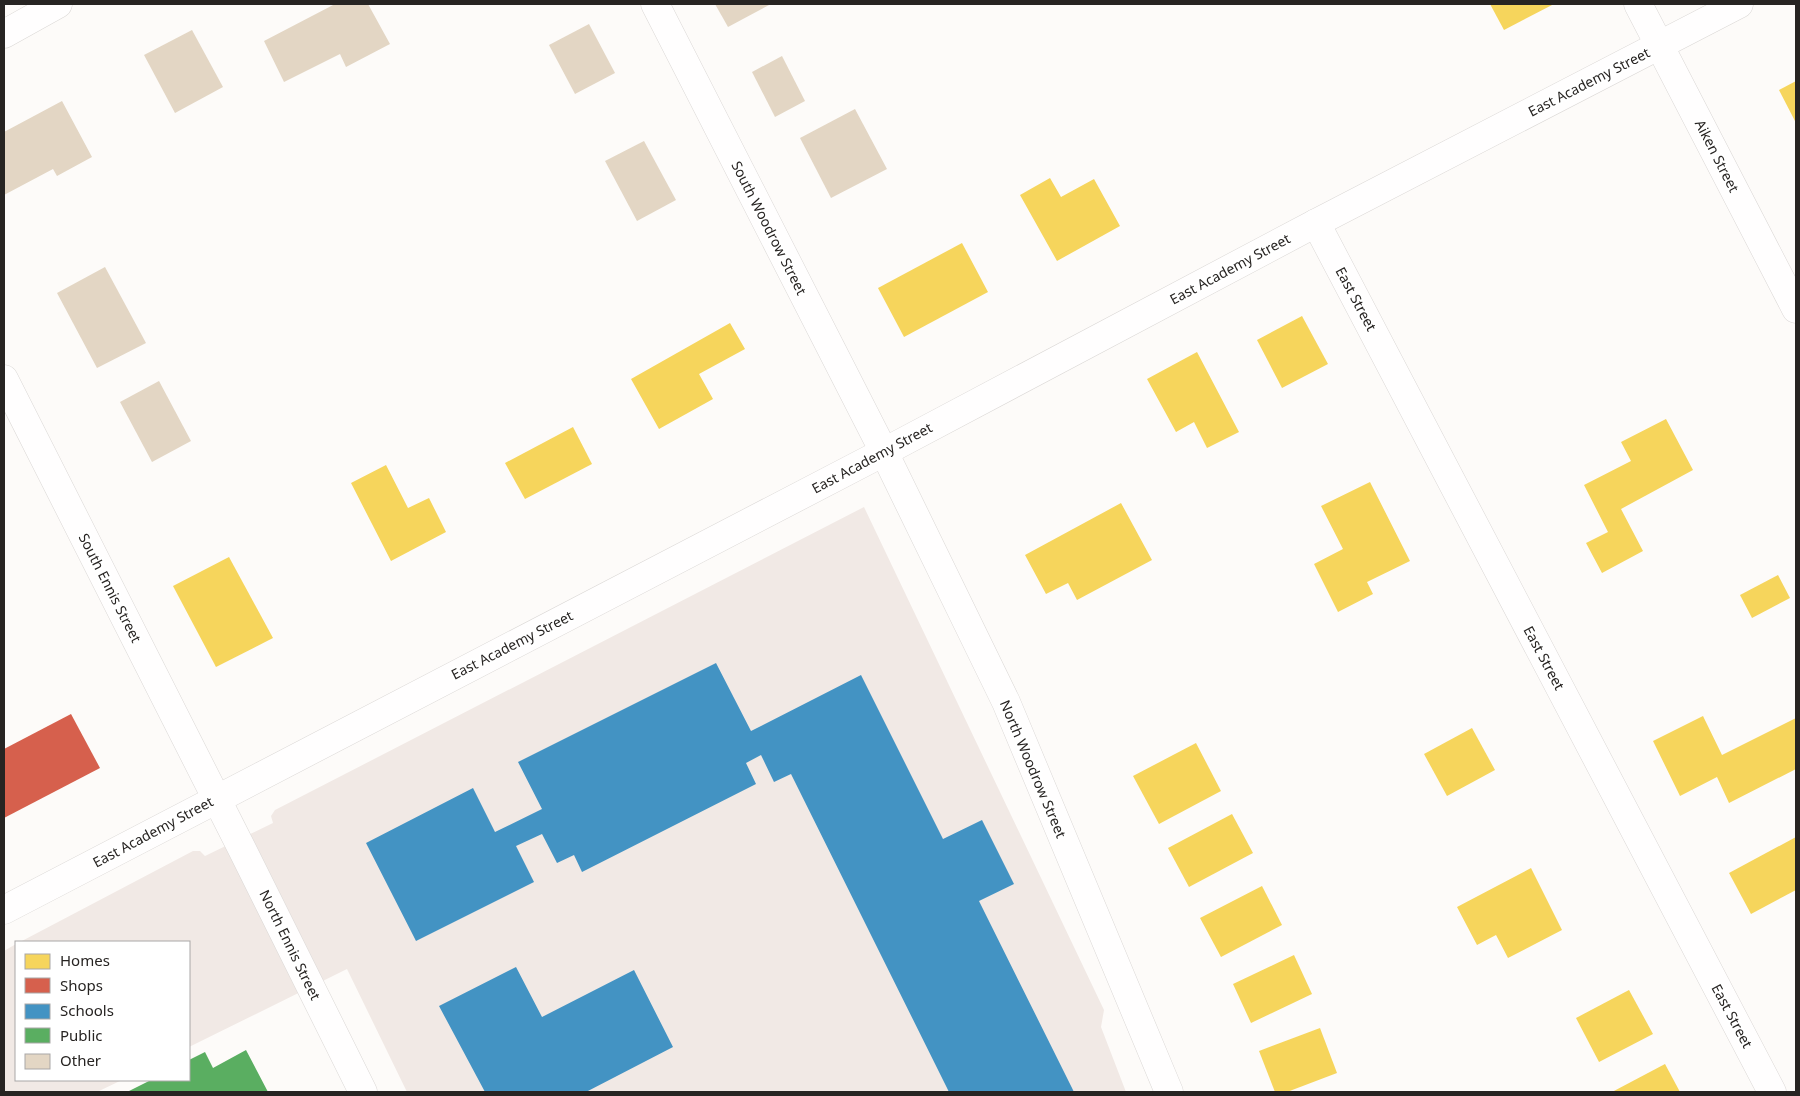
<svg xmlns="http://www.w3.org/2000/svg" width="1800" height="1096" viewBox="0 0 1800 1096" font-family="'Noto Sans',sans-serif">
	<rect width="100%" height="100%" fill="#fdfbf9"/>
	<g fill="#f1e9e5">
		<path d="M864 507 1104 1010 1101 1027 1126 1092H407L347 969 189 1047V942H20L193 851H200L205 856 273 823 271 816 275 810Z"/>
		<path d="M16 944V1080H122L97 1092H4V951Z"/>
	</g>
	<g fill="#f6d55c">
		<path d="M1490 4H1554L1504 30Z"/>
		<path d="M1796 81V123L1779 90Z"/>
		<path d="M1050 178 1061 197 1094 179 1120 226 1057 261 1020 195Z"/>
		<path d="M962 243 988 292 904 337 878 288Z"/>
		<path d="M1302 316 1328 364 1282 388 1257 340Z"/>
		<path d="M730 323 745 349 699 374 713 399 659 429 631 379Z"/>
		<path d="M1197 352 1239 432 1207 448 1194 422 1176 432 1147 379Z"/>
		<path d="M1666 419 1693 470 1621 509 1643 551 1602 573 1586 543 1608 532 1584 485 1631 461 1621 442Z"/>
		<path d="M573 427 592 464 525 499 505 463Z"/>
		<path d="M386 465 408 508 429 498 446 532 391 561 351 483Z"/>
		<path d="M1370 482 1410 561 1367 582 1373 594 1338 612 1314 564 1343 549 1321 506Z"/>
		<path d="M1121 503 1152 560 1077 600 1068 583 1046 594 1025 555Z"/>
		<path d="M229 557 273 638 216 667 173 586Z"/>
		<path d="M1778 575 1790 598 1752 618 1740 595Z"/>
		<path d="M1703 716 1722 755 1796 718V769L1729 803 1717 777 1680 796 1653 741Z"/>
		<path d="M1472 728 1495 770 1447 796 1424 754Z"/>
		<path d="M1196 743 1221 791 1159 824 1133 776Z"/>
		<path d="M1232 814 1253 853 1189 887 1168 848Z"/>
		<path d="M1796 837V890L1751 914 1729 873Z"/>
		<path d="M1531 868 1562 930 1508 958 1496 935 1477 945 1457 907Z"/>
		<path d="M1262 886 1282 925 1221 957 1200 918Z"/>
		<path d="M1294 955 1312 994 1251 1023 1233 984Z"/>
		<path d="M1629 990 1653 1034 1599 1062 1576 1018Z"/>
		<path d="M1320 1028 1337 1073 1287 1092H1275L1259 1051Z"/>
		<path d="M1665 1064 1680 1092H1612Z"/>
	</g>
	<path fill="#d6604d" d="M71 714 100 768 4 818V749Z"/>
	<g fill="#4393c3">
		<path d="M716 663 751 731 861 675 943 839 982 820 1014 884 979 901 1074 1092H949L791 774 774 782 761 755 746 763 756 784 582 872 574 855 557 863 542 834 516 846 534 882 416 941 366 843 473 788 495 832 542 809 518 762Z"/>
		<path d="M516 967 542 1017 634 970 673 1047 586 1092H485L439 1006Z"/>
	</g>
	<path fill="#5aae61" d="M246 1050 268 1092H127L151 1080H189V1060L205 1052 213 1068Z"/>
	<g fill="#e3d6c4">
		<path d="M335 4H368L390 44 346 67 340 54 284 82 264 41Z"/>
		<path d="M715 4H771L728 27Z"/>
		<path d="M589 24 615 73 575 94 549 45Z"/>
		<path d="M192 30 223 87 175 113 144 55Z"/>
		<path d="M782 56 805 101 775 117 752 72Z"/>
		<path d="M62 101 92 157 57 176 53 169 4 195V132Z"/>
		<path d="M855 109 887 169 831 198 800 138Z"/>
		<path d="M644 141 676 200 637 221 605 161Z"/>
		<path d="M105 267 146 343 97 368 57 293Z"/>
		<path d="M159 381 191 441 152 462 120 402Z"/>
	</g>
	<g fill="none" stroke-linecap="round" stroke-linejoin="round">
		<defs>
			<g id="minor">
				<path d="M655 4 884 452 1006 702 1169 1092"/>
				<path d="M1638 4 1796 309"/>
				<path d="M4 34 58 4"/>
				<path d="M1316 223 1772 1092"/>
				<path d="M4 379 242 849 363 1092"/>
				<path d="M4 910 884 452 1316 223 1739 4"/>
			</g>
		</defs>
		<use href="#minor" stroke="#dbd8d6" stroke-width="29"/>
		<use href="#minor" stroke="#fffefe" stroke-width="28"/>
	</g>
	<g text-anchor="middle" stroke-width="5" stroke-linejoin="round" paint-order="stroke">
		<g font-size="14" fill="#272422" stroke="#fff">
			<text transform="translate(1589 82) rotate(-27)" y="5">East Academy Street</text>
			<text transform="translate(1717 156) rotate(63)" y="5">Aiken Street</text>
			<text transform="translate(769 228) rotate(63)" y="5">South Woodrow Street</text>
			<text transform="translate(1230 269) rotate(-28)" y="5">East Academy Street</text>
			<text transform="translate(1356 299) rotate(62)" y="5">East Street</text>
			<text transform="translate(872 458) rotate(-28)" y="5">East Academy Street</text>
			<text transform="translate(110 588) rotate(63)" y="5">South Ennis Street</text>
			<text transform="translate(512 645) rotate(-27)" y="5">East Academy Street</text>
			<text transform="translate(1544 658) rotate(62)" y="5">East Street</text>
			<text transform="translate(1033 769) rotate(67)" y="5">North Woodrow Street</text>
			<text transform="translate(153 832) rotate(-28)" y="5">East Academy Street</text>
			<text transform="translate(290 945) rotate(64)" y="5">North Ennis Street</text>
			<text transform="translate(1732 1016) rotate(62)" y="5">East Street</text>
		</g>
	</g>
	<rect width="1800" height="1096" fill="none" stroke="#272422" stroke-width="10"/>
	<rect x="15" y="941" width="175" height="140" fill="#ffffff" stroke="#a9a7a7"/>
	<rect x="25" y="954" width="25" height="15" fill="#f6d55c" stroke="#a9a7a7"/>
	<text x="60" y="966" font-size="15" fill="#272422">Homes</text>
	<rect x="25" y="978" width="25" height="15" fill="#d6604d" stroke="#a9a7a7"/>
	<text x="60" y="991" font-size="15" fill="#272422">Shops</text>
	<rect x="25" y="1004" width="25" height="15" fill="#4393c3" stroke="#a9a7a7"/>
	<text x="60" y="1016" font-size="15" fill="#272422">Schools</text>
	<rect x="25" y="1028" width="25" height="15" fill="#5aae61" stroke="#a9a7a7"/>
	<text x="60" y="1041" font-size="15" fill="#272422">Public</text>
	<rect x="25" y="1054" width="25" height="15" fill="#e3d6c4" stroke="#a9a7a7"/>
	<text x="60" y="1066" font-size="15" fill="#272422">Other</text>
</svg>
